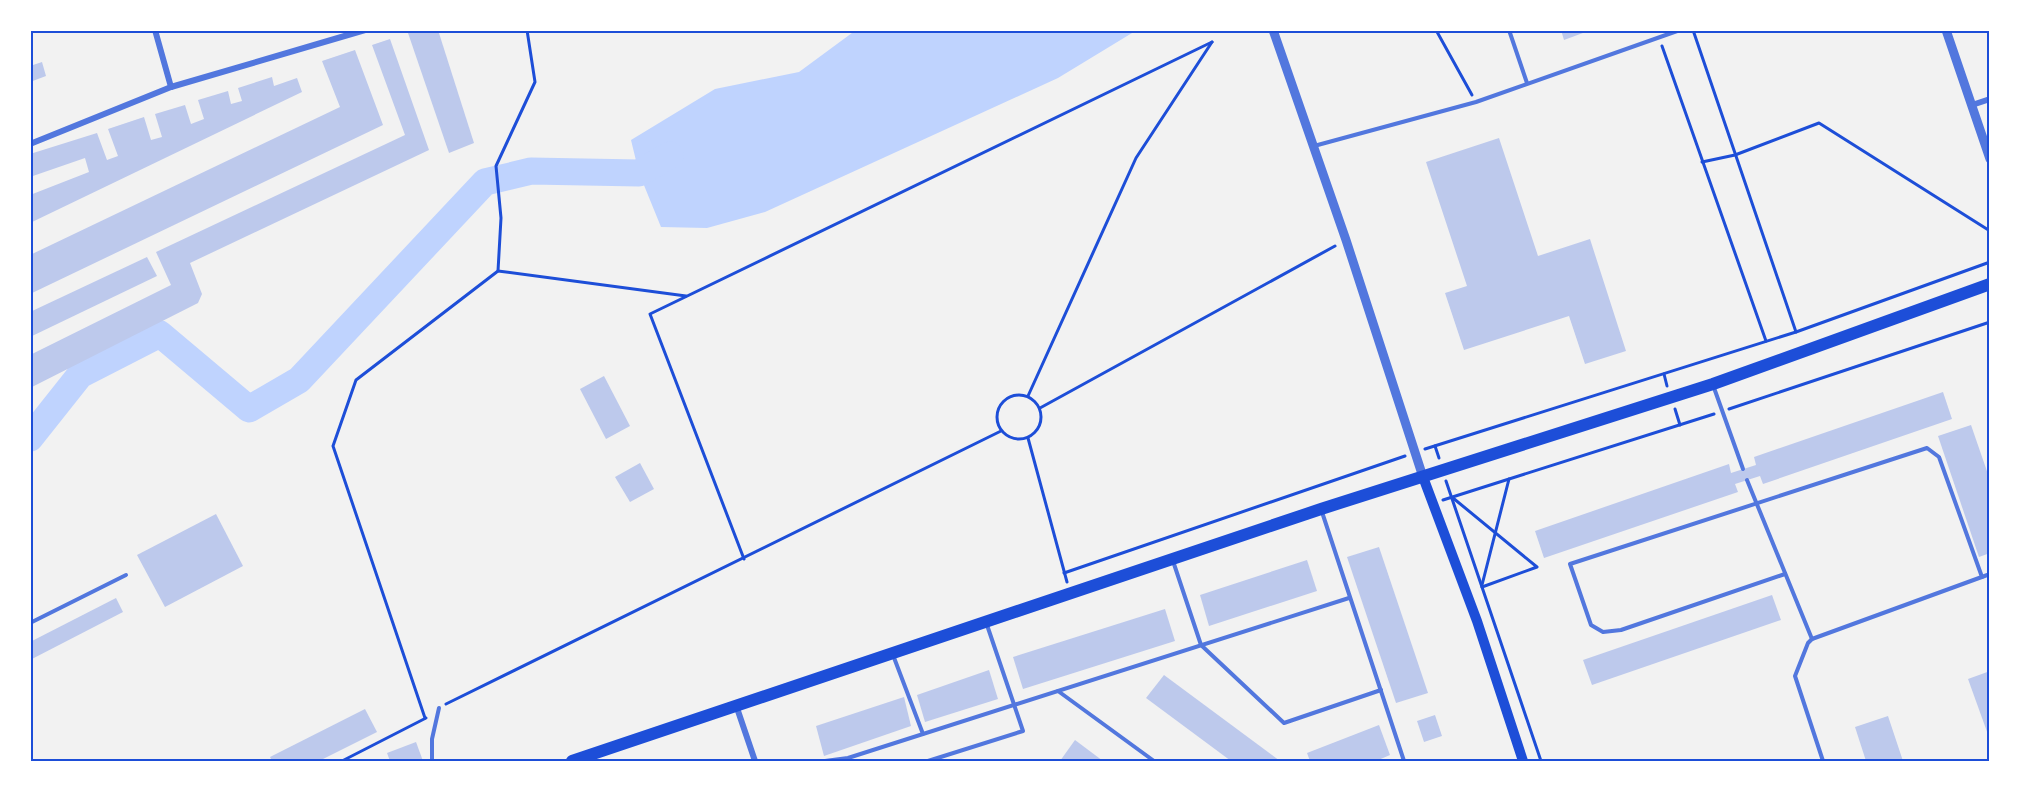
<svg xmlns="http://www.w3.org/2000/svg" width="2020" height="791" viewBox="0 0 2020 791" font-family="Mulish,sans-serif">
	<rect width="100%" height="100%" fill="#f2f2f2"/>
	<path fill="#bfd3fe" d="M856 30H1137L1058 78 765 212 707 228 661 227 639 173 631 140 715 89 799 72Z"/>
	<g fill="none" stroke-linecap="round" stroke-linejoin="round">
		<path stroke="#bfd3fe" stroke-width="27" d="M30 438 80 375 160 334 249 409 299 380 485 182 531 171 639 173 670 155"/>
	</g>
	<g fill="#bdc9ec">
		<path d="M419 30H438L474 143 449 153 408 33Z"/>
		<path d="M1561 30H1591L1564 40Z"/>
		<path d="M390 39 429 150 190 263 202 294 198 303 30 388V355L171 285 156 252 405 135 372 45Z"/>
		<path d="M355 50 383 125 30 294V255L340 107 322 61Z"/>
		<path d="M42 62 46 76 30 82V66Z"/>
		<path d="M272 77 274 86 297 78 302 92 30 223V195L89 172 85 158 30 177V154L97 133 107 160 118 156 108 129 144 117 151 140 162 137 155 114 185 105 191 124 204 119 198 100 228 91 231 104 242 101 238 88Z"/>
		<path d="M1499 138 1538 256 1590 239 1626 351 1585 364 1569 316 1464 350 1445 293 1467 286 1426 162Z"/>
		<path d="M147 257 157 276 30 337V312Z"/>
		<path d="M604 376 630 426 606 439 580 389Z"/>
		<path d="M1943 392 1952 419 1763 484 1760 476 1735 484 1738 492 1544 558 1535 531 1729 464 1731 473 1756 465 1754 457Z"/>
		<path d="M1971 425 1990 480V553L1979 557 1938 436Z"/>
		<path d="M640 463 654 489 630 502 615 477Z"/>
		<path d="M216 514 243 566 165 607 137 555Z"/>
		<path d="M1379 547 1428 693 1396 703 1347 557Z"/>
		<path d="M1307 560 1317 591 1209 626 1200 595Z"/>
		<path d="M1772 595 1781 620 1592 685 1583 660Z"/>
		<path d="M116 598 123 612 30 660V642Z"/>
		<path d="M1165 609 1175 641 1023 689 1013 657Z"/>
		<path d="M989 670 998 699 925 722 917 695Z"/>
		<path d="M1990 671V740L1968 679Z"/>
		<path d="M1164 675 1280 761H1231L1146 698Z"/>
		<path d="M904 697 911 726 824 756 816 726Z"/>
		<path d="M365 709 377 732 319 761H272L270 757Z"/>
		<path d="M1435 715 1442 736 1424 742 1417 721Z"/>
		<path d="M1888 716 1903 761H1866L1855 727Z"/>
		<path d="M1379 725 1390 755 1376 761H1310L1307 753Z"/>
		<path d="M1075 740 1103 761H1060Z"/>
		<path d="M416 742 423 761H390L387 753Z"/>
	</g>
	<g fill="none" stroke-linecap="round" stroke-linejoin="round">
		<g stroke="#1d4ed8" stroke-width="3">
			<path d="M1436 30 1472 95"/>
			<path d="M1693 30 1796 332"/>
			<path d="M1662 46 1766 341"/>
			<path d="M1702 162 1735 155 1819 123 1990 231"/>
			<path d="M498 271 686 296"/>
			<path d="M1664 374 1667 386"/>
			<circle cx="1019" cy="417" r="22"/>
			<path d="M1028 396 1136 158 1212 42"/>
			<path d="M1040 408 1335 246"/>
			<path d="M1675 409 1680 425"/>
			<path d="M1729 409 1990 322"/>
			<path d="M1028 438 1067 582"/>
			<path d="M1435 446 1439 458"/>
			<path d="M1425 449 1796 332 1990 262"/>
			<path d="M1446 481 1541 761"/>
			<path d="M1453 498 1537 567 1482 587"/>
			<path d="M1443 500 1714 414"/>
			<path d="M744 559 650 314 1212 42"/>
			<path d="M1064 573 1405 456"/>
			<path d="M1482 585 1509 479"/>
			<path d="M446 704 1001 431"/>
			<path d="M425 718 333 446 356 380 498 271 501 218 496 166 535 82 527 30"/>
			<path d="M342 761 426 718"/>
		</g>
		<g stroke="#5277de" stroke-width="4">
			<path d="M1509 30 1527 83"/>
			<path d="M1314 146 1476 102 1680 30"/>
			<path d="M1713 385 1743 469"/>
			<path d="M1747 480 1812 639"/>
			<path d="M1322 512 1404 761"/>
			<path d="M1173 561 1201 645 1284 723 1381 690"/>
			<path d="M1785 574 1621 630 1603 632 1591 625 1570 564 1927 448 1939 457 1982 577"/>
			<path d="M30 623 126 575"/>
			<path d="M893 655 923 734"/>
			<path d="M1058 691 1154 761"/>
			<path d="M432 761V739L439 708"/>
			<path d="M825 761 848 758 1349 598"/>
			<path d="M928 761 1023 731 987 625"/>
			<path d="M1823 761 1795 676 1808 643 1812 639 1990 574"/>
		</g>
		<g stroke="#5277de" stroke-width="6">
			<path d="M155 30 171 87"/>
			<path d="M1972 105 1990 99"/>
			<path d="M30 144 171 87 365 30"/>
			<path d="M737 708 755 761"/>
		</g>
		<g stroke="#5277de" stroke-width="9">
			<path d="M1273 30 1346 240 1423 477"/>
			<path d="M1946 30 1990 159"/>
		</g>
		<path stroke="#1d4ed8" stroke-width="10" d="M1423 477 1477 621 1523 761"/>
		<path stroke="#1d4ed8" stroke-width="12" d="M572 761 1321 509 1713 384 1990 284"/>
	</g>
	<rect width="2020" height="791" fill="none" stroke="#ffffff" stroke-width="63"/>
	<rect x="32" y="32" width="1956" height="728" fill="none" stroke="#1d4ed8" stroke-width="2"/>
</svg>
